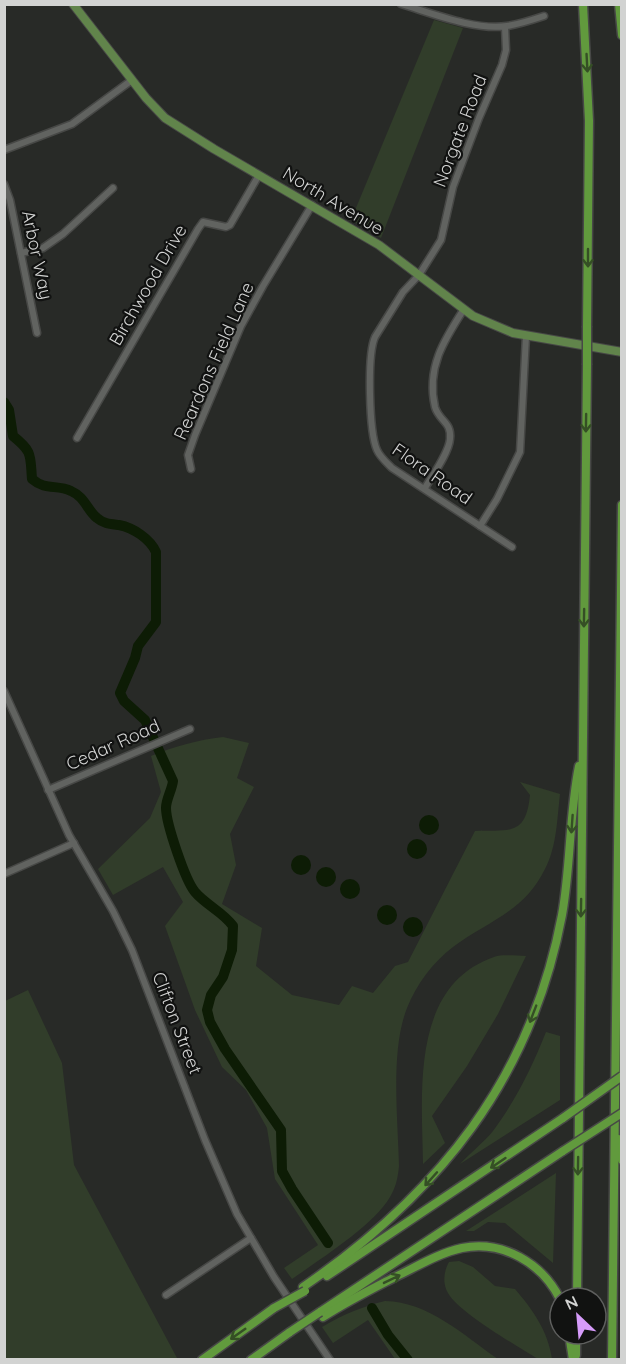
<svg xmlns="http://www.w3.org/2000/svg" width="626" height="1364" viewBox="0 0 626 1364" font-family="Quicksand,sans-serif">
	<rect width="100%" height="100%" fill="#282a27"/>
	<g fill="#313d2a">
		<path d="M434 20 463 28 381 238 351 220Z"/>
		<path d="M223 737 249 743 237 778 254 787 230 834 236 865 222 904 262 928 256 966 292 995 339 1005 352 986 373 993 395 966 408 962 475 831C510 830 526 836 530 795L520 782 560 794C557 819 557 846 545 869 524 912 488 921 453 947 433 962 416 985 407 1008 390 1051 398 1119 399 1166 398 1177 396 1187 390 1197 374 1225 319 1260 292 1279L284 1268 318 1245 275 1179 267 1128 246 1090 222 1067 195 1010 165 926 183 902 163 867 113 895 98 869 150 818 161 792 151 756C175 746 198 740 223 737Z"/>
		<path d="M526 956 498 1014 467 1066 432 1116 445 1143 423 1164C422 1093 410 986 494 957 503 954 516 956 526 956Z"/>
		<path d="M28 990 62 1063 74 1165 177 1358 174 1359H5V1001Z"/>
		<path d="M546 1032 560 1036V1100L460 1164C470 1153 483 1143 493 1131 516 1100 532 1067 546 1032Z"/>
		<path d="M556 1173 553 1263 505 1223 488 1222 474 1231H466Z"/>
		<path d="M459 1261 473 1267 495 1286 515 1289C533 1310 548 1331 552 1359H538C517 1346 458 1312 448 1293 442 1283 444 1271 449 1262Z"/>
		<path d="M385 1301C429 1302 463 1335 498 1359H395L368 1320 333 1343 322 1327C342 1315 361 1307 385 1301Z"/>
	</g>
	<g fill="#0d1c05">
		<circle cx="429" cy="825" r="10"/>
		<circle cx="417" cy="849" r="10"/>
		<circle cx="301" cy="865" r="10"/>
		<circle cx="326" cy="877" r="10"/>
		<circle cx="350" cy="889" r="10"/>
		<circle cx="387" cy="915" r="10"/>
		<circle cx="413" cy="927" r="10"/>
	</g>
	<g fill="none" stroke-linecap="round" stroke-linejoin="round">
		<g stroke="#0d1c05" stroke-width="10">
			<path d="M4 402 9 410 13 436C33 452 30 455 32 479 46 491 57 484 71 491 85 497 87 510 97 518 104 524 110 524 119 525 134 528 150 539 156 552V622L138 646 135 658 120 693 124 701 145 720 173 781C172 790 166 799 166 808 166 823 185 880 195 892 206 905 223 912 233 926L232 950 223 977 211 995 207 1010 210 1022 225 1049 281 1130 282 1171 292 1189 328 1243"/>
			<path d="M372 1308 388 1335 408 1360"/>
		</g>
		<defs>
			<g id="minor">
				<path d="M401 4C431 13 476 31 507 26 520 24 532 20 544 16"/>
				<path d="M505 27 506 50 502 65 479 118 453 187 441 240 419 275 403 292 375 337C367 355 369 432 377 450 380 457 387 463 392 468L512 547"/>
				<path d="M4 150 72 124 132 80"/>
				<path d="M4 184 10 200 37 333"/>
				<path d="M21 253 43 248 63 234 113 188"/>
				<path d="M77 438 198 229 203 222 226 227 230 225 259 175"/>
				<path d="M191 469 188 455 195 435 241 326 263 286 312 205"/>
				<path d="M425 488C432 476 449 453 450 439 452 422 439 421 435 407 426 368 444 340 464 309"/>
				<path d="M480 526 497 499 520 452 526 336"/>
				<path d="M4 691 69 835 113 911 132 950 205 1140 237 1214 274 1277 330 1360"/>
				<path d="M48 790 190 729"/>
				<path d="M4 874 74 843"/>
				<path d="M166 1295 251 1238"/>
			</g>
			<path id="major" d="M73 4 146 98 165 118 214 149 379 245 473 316 513 333 622 352"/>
			<g id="highway">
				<path d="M583 4 589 121 587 326"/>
				<path d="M619 4 622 35"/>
				<path d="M618 1139 622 1160"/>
				<path d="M327 1276 563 1118"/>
				<path d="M303 1287C438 1194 531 1080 562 915 571 865 569 815 579 766"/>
				<path d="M577 1298 587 365"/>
				<path d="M320 1312 563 1151"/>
				<path d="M323 1317C346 1302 370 1290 395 1277 416 1267 439 1253 462 1248 503 1240 542 1263 560 1299"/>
				<path d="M569 1334 573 1360"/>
				<path d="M576 1355V1334"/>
				<path d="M202 1360 274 1308"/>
				<path d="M251 1360 290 1332"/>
				<path d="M612 1360 622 505"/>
			</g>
		</defs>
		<use href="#minor" stroke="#474846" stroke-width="9"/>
		<use href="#major" stroke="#474846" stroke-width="10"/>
		<use href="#highway" stroke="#474846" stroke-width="11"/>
		<use href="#minor" stroke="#616360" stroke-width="6"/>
		<use href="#major" stroke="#61844b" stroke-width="8"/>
		<use href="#highway" stroke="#619a3d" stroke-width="8"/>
		<defs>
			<g id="highway-bridge">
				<path d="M587 365V326"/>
				<path d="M563 1118 622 1076"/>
				<path d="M563 1151 622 1113"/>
				<path d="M274 1308 305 1291"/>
				<path d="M290 1332 320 1312"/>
			</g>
		</defs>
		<use href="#highway-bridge" stroke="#474846" stroke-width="11" stroke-linecap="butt"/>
		<use href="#highway-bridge" stroke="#619a3d" stroke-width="8"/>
	</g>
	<defs><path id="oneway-shaft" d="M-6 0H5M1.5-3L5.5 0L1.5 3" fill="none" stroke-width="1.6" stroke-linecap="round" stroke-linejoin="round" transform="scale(1.5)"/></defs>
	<g stroke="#354f25">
		<use href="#oneway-shaft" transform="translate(587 63) rotate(87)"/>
		<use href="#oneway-shaft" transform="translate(588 258) rotate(90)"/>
		<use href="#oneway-shaft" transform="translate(586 423) rotate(91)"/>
		<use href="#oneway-shaft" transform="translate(584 618) rotate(91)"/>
		<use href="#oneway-shaft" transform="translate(572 824) rotate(94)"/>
		<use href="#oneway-shaft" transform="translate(581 908) rotate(91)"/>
		<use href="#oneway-shaft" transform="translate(533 1014) rotate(111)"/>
		<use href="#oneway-shaft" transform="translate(498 1163) rotate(146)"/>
		<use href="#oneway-shaft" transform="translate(578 1166) rotate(91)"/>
		<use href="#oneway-shaft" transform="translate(431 1179) rotate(132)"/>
		<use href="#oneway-shaft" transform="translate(392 1279) rotate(-26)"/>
		<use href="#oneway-shaft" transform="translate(238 1334) rotate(145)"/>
	</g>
	<g text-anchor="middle" stroke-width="4.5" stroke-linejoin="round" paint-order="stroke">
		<g font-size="18" fill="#d2d3d2" stroke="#111211">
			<text transform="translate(460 131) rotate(-69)" y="6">Norgate Road</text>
			<text transform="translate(333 201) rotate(31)" y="6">North Avenue</text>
			<text transform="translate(37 255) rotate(78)" y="6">Arbor Way</text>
			<text transform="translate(148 285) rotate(-60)" y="6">Birchwood Drive</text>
			<text transform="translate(214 361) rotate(-66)" y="6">Reardons Field Lane</text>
			<text transform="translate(432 474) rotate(35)" y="6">Flora Road</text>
			<text transform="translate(113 745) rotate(-24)" y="6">Cedar Road</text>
			<text transform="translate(177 1023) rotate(69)" y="6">Clifton Street</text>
		</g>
	</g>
	<rect width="626" height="1364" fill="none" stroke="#d2d3d2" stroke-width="12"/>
	<g transform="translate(578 1316) rotate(334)"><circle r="28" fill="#111211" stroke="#5e5f5e" stroke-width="1.5"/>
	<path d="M0-4.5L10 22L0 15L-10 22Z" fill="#d69bfa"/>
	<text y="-9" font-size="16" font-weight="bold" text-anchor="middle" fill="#d2d3d2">N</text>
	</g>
</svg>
